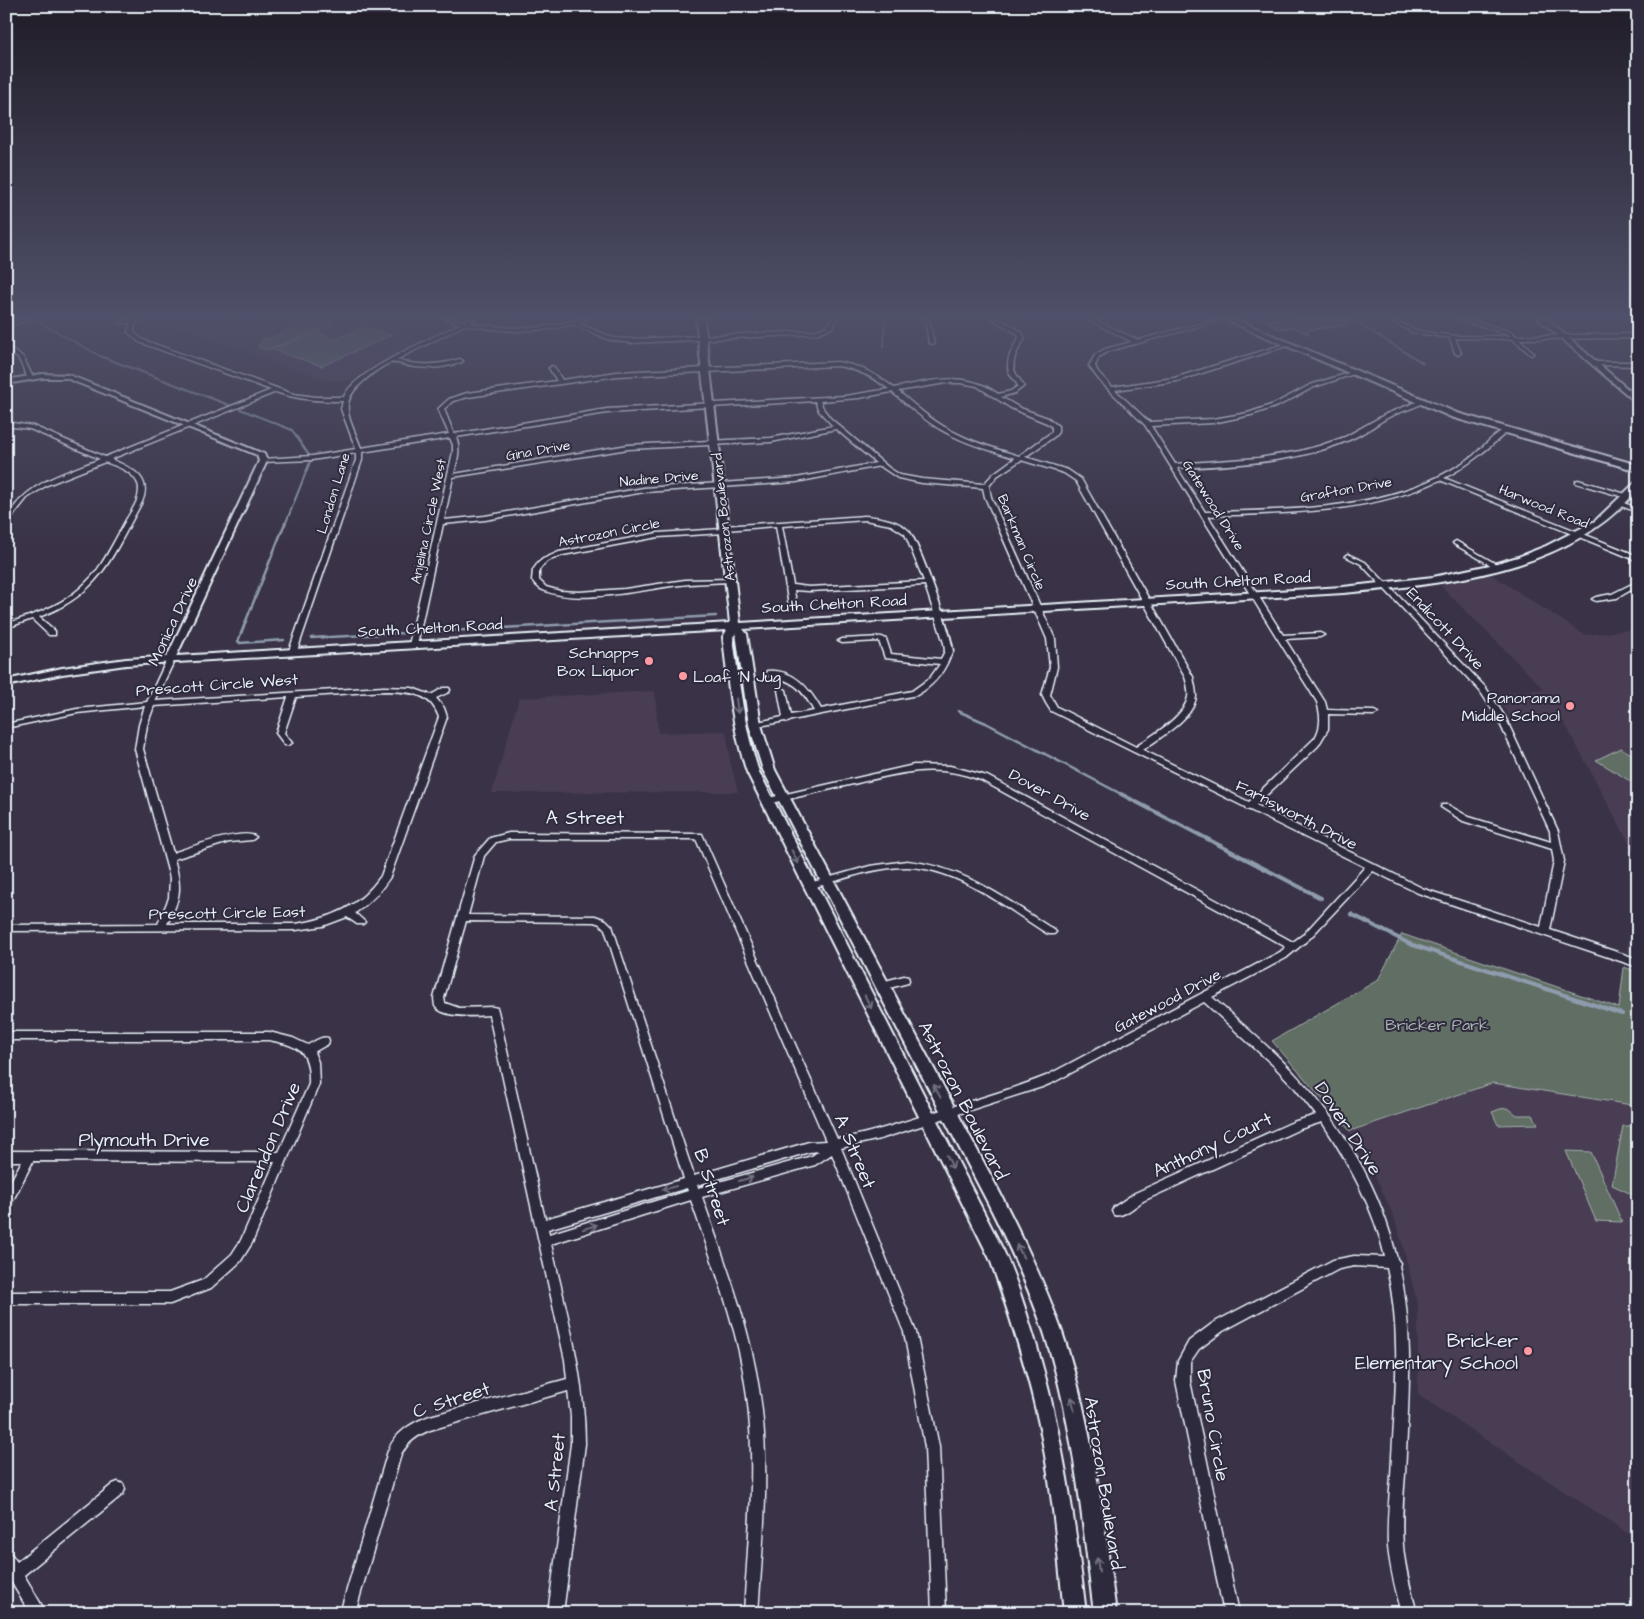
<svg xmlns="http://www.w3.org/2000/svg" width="1644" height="1619" viewBox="0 0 1644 1619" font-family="'Architects Daughter',sans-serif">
	<rect width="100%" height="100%" fill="#3a3347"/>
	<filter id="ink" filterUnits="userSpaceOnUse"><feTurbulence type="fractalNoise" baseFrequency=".02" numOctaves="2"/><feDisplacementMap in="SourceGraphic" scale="10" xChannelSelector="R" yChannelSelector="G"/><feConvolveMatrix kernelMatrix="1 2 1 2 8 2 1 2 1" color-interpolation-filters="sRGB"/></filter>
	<g filter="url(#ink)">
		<g fill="#483d52">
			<path d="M179 319H396V327L412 328 401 334 426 340 367 370 351 381 326 380 173 325Z"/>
			<path d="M1492 575 1585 635 1638 629V860L1564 722 1511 718 1494 694 1544 689 1440 585Z"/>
			<path d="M655 691 658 733 726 731 730 761 738 792 492 793 519 698Z"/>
			<path d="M1638 869V955L1627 952Z"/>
			<path d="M1493 1083 1638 1106V1540L1418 1395V1307L1401 1239 1394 1217 1372 1169 1350 1131Z"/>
		</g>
		<g fill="#606e64" stroke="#a4b0ae">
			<path d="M290 319 333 320 331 326 266 350 258 347 263 339C277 337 285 333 295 322L288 321Z"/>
			<path d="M363 327 392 335 322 366 273 350V349L319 332 334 340Z"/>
			<path d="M1621 748 1638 758V786L1596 760Z"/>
			<path d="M1402 934 1619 1008 1624 967 1638 972V1106L1493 1083 1350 1131 1272 1041 1378 980Z"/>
			<path d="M1508 1108 1517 1115H1533L1538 1124 1498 1125 1492 1112 1500 1109Z"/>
			<path d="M1623 1126H1638V1197L1612 1185Z"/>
			<path d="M1566 1151 1591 1152 1622 1222 1596 1221Z"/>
		</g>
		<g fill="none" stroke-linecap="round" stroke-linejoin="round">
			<g stroke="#8e9cae" stroke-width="2">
				<path d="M1351 319 1423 363"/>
				<path d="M36 320 100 356 229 405"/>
				<path d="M884 347 885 319"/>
				<path d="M240 409 292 430 309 455"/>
				<path d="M285 525 310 462"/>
			</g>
			<g stroke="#8e9cae" stroke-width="2.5">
				<path d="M430 632 716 616"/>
				<path d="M311 638 405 633"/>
				<path d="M284 640 240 643 238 641 285 523"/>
				<path d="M958 711 986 723 1123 795"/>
			</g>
			<g stroke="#8e9cae" stroke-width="4">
				<path d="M1121 794 1321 898"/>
				<path d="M1351 914 1410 944 1622 1014"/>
			</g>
		</g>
		<path fill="#67556d" stroke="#e8f1f8" d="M1263 319H1348V325L1308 330V334L1293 327 1279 329Z"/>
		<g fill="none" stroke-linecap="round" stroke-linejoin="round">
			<defs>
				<g id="minor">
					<path d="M25 319H32L6 327V324Z"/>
					<path d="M135 319H140L134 326V332L143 340 293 394 316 397H344C352 372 435 337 460 324L446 319H454L464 322 469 319H475L470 323C496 328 522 329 549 326 562 324 575 319 588 319L578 323 613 338 631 339 814 331 828 326 833 319H838L832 328 815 334 631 343 610 340 573 324 551 329 517 331 500 330 465 325 396 360C418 366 438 366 460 359L463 361 462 362C447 367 432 369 416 367 409 367 397 361 390 363 382 366 374 372 367 378 336 403 349 416 361 448L449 434 438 409 449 399 467 393 557 381 549 368 552 366 554 367 562 380 617 372 838 362C861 366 876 374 894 388 930 381 966 370 998 394L1011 391 1018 386C1016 381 1011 377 1009 372 1005 360 1013 348 1019 338L1018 334 992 319C1002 319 1021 328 1025 338 1019 348 1010 360 1015 372 1017 377 1021 381 1024 386L1015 393 1001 397 1020 408 1048 418 1058 426V432L1055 436 1025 457 1068 470 1081 479 1193 677C1194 683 1196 690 1196 697 1193 719 1159 738 1143 750L1249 802 1315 738C1322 726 1321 715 1317 702L1145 425 1100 381 1089 366 1095 355 1105 349 1132 342 1087 319H1093L1138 340 1218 319H1226L1109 351 1099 357 1095 366 1098 372 1112 387 1174 378 1285 344 1290 345 1177 381 1115 390 1149 422 1213 419 1248 413 1274 404 1310 385 1352 372 1357 373 1314 387 1278 406 1251 415 1213 423 1151 426 1175 464 1259 458 1300 451 1319 446 1345 437 1386 414 1419 401 1424 402C1414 409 1400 411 1389 417 1376 424 1364 434 1349 440 1296 463 1235 465 1177 468L1205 512C1279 510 1358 511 1427 482 1443 475 1459 466 1473 456 1483 447 1493 435 1505 429L1507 430V432C1487 449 1468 466 1444 478L1638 556V561L1440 480C1371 514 1283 513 1208 516L1283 635 1320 633 1324 635 1320 637 1285 639 1325 702 1327 710 1374 711 1378 713 1374 715 1328 714V729L1318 746 1256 805 1424 889 1541 927 1554 861 1552 849 1463 821 1441 807 1442 805H1448L1469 817 1551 842 1550 831 1497 717 1480 691 1361 564 1345 556 1348 554 1350 555 1365 562 1388 585 1486 688 1505 717 1558 831 1564 861 1550 930 1638 959V967L1418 893 1373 871 1310 938 1286 958 1212 997C1239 1022 1268 1045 1293 1072 1342 1123 1381 1189 1397 1259L1400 1263 1399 1266C1415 1334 1408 1404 1405 1474 1403 1498 1401 1522 1403 1546 1405 1569 1411 1591 1417 1613H1402C1396 1591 1390 1569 1388 1546 1387 1523 1389 1500 1391 1477 1394 1407 1403 1337 1387 1268L1354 1266 1339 1269 1223 1331 1199 1349 1190 1362V1381L1239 1613H1224L1176 1381 1178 1361 1189 1341 1213 1323 1333 1260 1354 1256 1385 1257C1374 1208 1349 1164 1322 1122L1300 1129 1143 1201C1135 1206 1123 1218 1114 1215L1112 1211 1114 1207 1135 1193 1293 1122 1316 1115 1295 1088 1273 1065 1204 1002 1054 1082 1042 1087 880 1139 841 1148 916 1332 939 1447 946 1613H932L925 1447 904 1332 832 1154 815 1165 702 1197C724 1260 749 1323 759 1389 771 1463 763 1539 758 1613H744C748 1539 757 1463 746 1389 737 1324 712 1262 691 1200L551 1244C566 1310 585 1376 585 1444L563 1613H548L571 1444V1416L568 1391 430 1430C417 1435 408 1442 401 1454L355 1613H340L388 1451C396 1432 411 1423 430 1416L567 1379 565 1360 489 1015C477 1016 442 1018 435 1006 435 1005 434 999 434 998L475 855 490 838 509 833 702 834 837 1139C875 1133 911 1119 948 1108 981 1098 1014 1089 1046 1076L1280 952 1286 947 981 780C932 762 901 773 853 784 824 791 796 797 767 804L764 803 763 801 764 799 914 765 950 766 987 776 1293 942 1304 934 1365 867 1250 810 1246 809 1245 807 1051 711 1046 703 1042 695 1050 667 1047 639 985 497 983 488 922 483 898 478 880 466 796 482 644 492 485 520 443 524 417 645 413 647 409 645 453 452V445L450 438 362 452V460L297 651 293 653 289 651 356 460V453L312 460 261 462V460L263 459 312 456 356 449 341 409 343 401C320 401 298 400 276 392L111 459C130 468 153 476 142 502 112 556 101 594 39 617L55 631V635H49L32 619 6 628V624C29 616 53 609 73 594 81 588 88 581 95 573 107 557 116 538 126 520 130 513 136 505 138 497 139 492 140 486 137 482 132 471 116 466 105 462L47 485 27 498 8 522 6 523C6 515 10 512 15 506 35 480 71 471 100 459L30 429 6 426V422L33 426 105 457 271 390 139 342 128 332 131 323H121L119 322 121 321H134ZM838 366C858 369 873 377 889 389L845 396 607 409 454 434 444 409 453 401 468 397 617 376ZM946 383H961L977 386 1011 408 1049 424 1052 427V432L1019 456C996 449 972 442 950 430 931 420 914 405 898 391ZM892 392C909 406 926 422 945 432 967 444 992 451 1015 458L993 474 984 484 922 479 900 475 889 468 831 419 824 410 820 401 859 398ZM815 401 819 411 833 426 771 438 628 445 454 474C457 460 461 450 456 437L607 413ZM836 429 876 463 796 478 644 488 485 516 444 520 453 477 628 449 771 442ZM1021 460 1064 473 1076 481 1185 677C1187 683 1189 690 1188 697 1184 718 1152 735 1136 747L1057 707 1050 695 1057 667 1055 639 991 497 989 486 997 476ZM509 839H696L826 1141 809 1142 694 1176 612 926 606 920 595 916 468 915 484 856 496 842ZM466 921 594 922 600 924 605 929 684 1179 545 1219 498 1011 497 1008 493 1007 459 1008 445 1003 444 998ZM819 1151 812 1156 698 1188 697 1185 809 1152ZM687 1188 688 1191 549 1234 548 1229Z"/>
					<path d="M925 319H929L934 344 929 343Z"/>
					<path d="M1388 319C1399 319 1406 327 1416 330 1447 338 1479 336 1510 336L1508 334 1458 319H1465L1512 332 1516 336 1638 334V338L1519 339 1533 352 1534 353 1531 355 1513 339 1455 338 1461 353 1458 355 1455 353 1450 338 1412 332Z"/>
					<path d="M6 346 23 357 33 378 32 379H28L19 359 6 350Z"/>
					<path d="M1595 362H1638V366L1593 365 1592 364Z"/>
					<path d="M1578 480 1629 495 1630 496 1627 498 1576 483V481Z"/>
					<path d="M1620 502 1638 508V512L1618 505 1617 504Z"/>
					<path d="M865 516C880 517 897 520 908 530 917 537 954 640 953 652 952 653 950 657 949 659 942 675 933 686 917 695L792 720 788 722 785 721 755 727 751 725 752 723 783 717 778 690 782 688 786 690 791 715 814 711C801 687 794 681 767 675L766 673 767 671C794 669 809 688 821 709L912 691 930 678 940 664 885 658 879 641 842 643 838 641 842 639 882 637 886 639 891 654 941 659 945 651 944 643 925 585 809 591 794 590 796 604 795 606H789L776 526 726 530V532L724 533 658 537 563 555 547 561 543 565 539 570V580L546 587 560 591 579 592 625 589 685 580 732 579 733 580 730 582C713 583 697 583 680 585 643 589 578 606 543 590 538 588 535 584 532 580L533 570 538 563 543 559 559 552 658 533 722 529V527L724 526ZM865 520 891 525 905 534 924 581 809 587 793 585 782 526Z"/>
					<path d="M1456 541 1498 565 1499 566 1496 568 1494 567 1454 544 1453 543Z"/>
					<path d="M1638 581V586L1617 598 1596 601 1592 599 1596 597 1612 594Z"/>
					<path d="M168 657H174L175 659 155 701 384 687 412 688 431 695 443 688H449L450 690 449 692 436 698 444 708 447 717 390 877C380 892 370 903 355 913L365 922 363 924H357L347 917 323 926 296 930 6 931V925L158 924 169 898 170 878 135 749 139 725 145 706 77 713 6 728V724L77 709 147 702ZM384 691C408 692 430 691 439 717L381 876C359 907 333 918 296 924H167C181 898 182 887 174 859L229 842 252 840 256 837C245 827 188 848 173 853L143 749 147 725 154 706 288 697 276 733 285 745H288L292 743 284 733 296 697Z"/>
					<path d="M907 861C965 867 1007 900 1054 930L1056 932 1054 934H1048C1006 908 958 868 907 867 874 867 840 880 809 889L806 888 804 886 806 884 870 866Z"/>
					<path d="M904 976 908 977 909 980 908 983 882 990 878 989 877 986 878 983Z"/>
					<path d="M6 1032H269L293 1038 308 1045C314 1042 321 1036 328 1038L329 1041 328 1044 314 1052 318 1062 319 1084 252 1243 240 1262 211 1288 170 1304H6V1292H170L203 1280 232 1254 241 1240 275 1162 33 1161 10 1206 6 1207V1190L22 1161H6V1151L279 1152 309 1084C310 1051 300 1046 269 1040H6Z"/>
					<path d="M118 1482 123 1484 125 1489 123 1494 24 1575 46 1613H30L6 1573V1552L11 1554 17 1562 113 1484Z"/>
				</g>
				<path id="tertiary" d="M42 374 69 375 264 454 267 461 174 661 171 662 166 659 259 461 257 455 66 378H42L6 384V380Z"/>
				<g id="secondary">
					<path d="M696 319H704L740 623 1343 587 1433 577 1490 565 1518 557 1546 546 1595 521 1638 480V489C1569 573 1444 584 1343 593L743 629 747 634 761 725 775 770 1000 1193C1023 1238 1045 1284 1062 1332 1093 1423 1103 1519 1116 1613H1094C1082 1519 1074 1423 1044 1332 1029 1288 1009 1245 988 1203L763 770 749 725 736 633 733 637C739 683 744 728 759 772L1004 1252C1014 1274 1022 1298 1029 1321 1060 1416 1074 1513 1086 1613H1064C1058 1555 1053 1496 1042 1439 1030 1377 1011 1318 990 1259L747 772C732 728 728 683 723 637L727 630 126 665 62 674 6 686V680L62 668 126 659 730 623Z"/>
					<path d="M1224 319H1234L1457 413 1638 465V471L1451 417Z"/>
					<path d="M1539 319H1547L1638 398V404Z"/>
				</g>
			</defs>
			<use href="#minor" stroke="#e8f1f8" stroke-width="3"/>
			<use href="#tertiary" stroke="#e8f1f8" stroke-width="4"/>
			<use href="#secondary" stroke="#e8f1f8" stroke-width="4"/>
			<use href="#minor" fill="#2f2a3d" fill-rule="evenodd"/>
			<use href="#tertiary" fill="#2f2a3d" fill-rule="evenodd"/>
			<use href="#secondary" fill="#2f2a3d" fill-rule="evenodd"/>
		</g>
		<defs><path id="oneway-shaft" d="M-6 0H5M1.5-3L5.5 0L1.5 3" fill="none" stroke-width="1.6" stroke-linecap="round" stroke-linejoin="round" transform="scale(1.25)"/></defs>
		<g stroke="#70707e">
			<use href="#oneway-shaft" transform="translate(737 706) rotate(83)"/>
			<use href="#oneway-shaft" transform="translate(795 857) rotate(63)"/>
			<use href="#oneway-shaft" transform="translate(868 1002) rotate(63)"/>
			<use href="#oneway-shaft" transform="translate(937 1091) rotate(-118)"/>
			<use href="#oneway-shaft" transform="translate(950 1162) rotate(64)"/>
			<use href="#oneway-shaft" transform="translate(746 1179) rotate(-16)"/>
			<use href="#oneway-shaft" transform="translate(669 1188) rotate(164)"/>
			<use href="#oneway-shaft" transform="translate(590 1227) rotate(-17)"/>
			<use href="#oneway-shaft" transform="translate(1020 1251) rotate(-117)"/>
			<use href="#oneway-shaft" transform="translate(1073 1404) rotate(-102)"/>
			<use href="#oneway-shaft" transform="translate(1098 1565) rotate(-98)"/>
		</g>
	</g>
	<linearGradient id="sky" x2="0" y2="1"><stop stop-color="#201c27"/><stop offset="0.58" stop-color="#4f5069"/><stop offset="1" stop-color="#4f5069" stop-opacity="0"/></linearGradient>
	<rect width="1644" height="546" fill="url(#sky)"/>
	<g fill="#ff9aa2" stroke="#2f2a3d" stroke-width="2">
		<circle cx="649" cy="661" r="5"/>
		<circle cx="683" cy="676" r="5"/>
		<circle cx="1570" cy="706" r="5"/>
		<circle cx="1528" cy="1351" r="5"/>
	</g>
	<g text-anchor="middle" stroke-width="4" stroke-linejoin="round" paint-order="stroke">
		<g font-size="14" fill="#e8f1f8" stroke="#2f2a3d">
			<text transform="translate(538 450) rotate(-10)" y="5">Gina Drive</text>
			<text transform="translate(659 478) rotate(-5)" y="5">Nadine Drive</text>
			<text transform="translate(1346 489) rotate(-10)" y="5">Grafton Drive</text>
			<text transform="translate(333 493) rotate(-73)" y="5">London Lane</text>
			<text transform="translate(1214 505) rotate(58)" y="5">Gatewood Drive</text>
			<text transform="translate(1544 506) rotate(22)" y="5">Harwood Road</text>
			<text transform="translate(723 517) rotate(-96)" y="5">Astrozon Boulevard</text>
			<text transform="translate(428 521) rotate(-78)" y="5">Anjelina Circle West</text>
			<text transform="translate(609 532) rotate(-11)" y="5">Astrozon Circle</text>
			<text transform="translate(1022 542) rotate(67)" y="5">Barkman Circle</text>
		</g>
		<g font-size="16" fill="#e8f1f8" stroke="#2f2a3d">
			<text transform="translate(1238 580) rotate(-3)" y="6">South Chelton Road</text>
			<text transform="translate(834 603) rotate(-3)" y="6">South Chelton Road</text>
			<text transform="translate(172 621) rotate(-65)" y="6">Monica Drive</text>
			<text transform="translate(430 627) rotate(-3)" y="6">South Chelton Road</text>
			<text transform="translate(1446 628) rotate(47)" y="6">Endicott Drive</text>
			<text transform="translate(217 684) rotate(-4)" y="6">Prescott Circle West</text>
			<text transform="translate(1050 794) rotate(29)" y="6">Dover Drive</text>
			<text transform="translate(1297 814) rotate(27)" y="6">Farnsworth Drive</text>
			<text transform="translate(227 912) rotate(-1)" y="6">Prescott Circle East</text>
			<text transform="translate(1167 1000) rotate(-28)" y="6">Gatewood Drive</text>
		</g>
		<g font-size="16" fill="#e8f1f8" stroke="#2f2a3d" text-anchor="end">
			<text x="639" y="658">Schnapps<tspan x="639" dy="18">Box Liquor</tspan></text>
			<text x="693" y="682" text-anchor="start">Loaf 'N Jug</text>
			<text x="1560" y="703">Panorama<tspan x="1560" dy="18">Middle School</tspan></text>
		</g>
		<g font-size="16" fill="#abb6b5" stroke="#2f2a3d">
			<text x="1437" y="1030">Bricker Park</text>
		</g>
		<g font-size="19" fill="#e8f1f8" stroke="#2f2a3d">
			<text x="585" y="824">A Street</text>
			<text transform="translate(964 1100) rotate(63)" y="7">Astrozon Boulevard</text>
			<text transform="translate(1349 1128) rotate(57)" y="7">Dover Drive</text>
			<text x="144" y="1146">Plymouth Drive</text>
			<text transform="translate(1212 1144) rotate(-25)" y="7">Anthony Court</text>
			<text transform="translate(267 1147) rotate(-67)" y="7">Clarendon Drive</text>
			<text transform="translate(856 1151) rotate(67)" y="7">A Street</text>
			<text transform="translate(713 1187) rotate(72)" y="7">B Street</text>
			<text transform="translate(451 1399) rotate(-18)" y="7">C Street</text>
			<text transform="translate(1214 1425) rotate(80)" y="7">Bruno Circle</text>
			<text transform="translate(554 1472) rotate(-84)" y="7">A Street</text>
			<text transform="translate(1105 1483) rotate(81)" y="7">Astrozon Boulevard</text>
		</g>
		<g font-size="19" fill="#e8f1f8" stroke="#2f2a3d" text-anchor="end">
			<text x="1518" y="1347">Bricker<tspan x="1518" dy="22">Elementary School</tspan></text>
		</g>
	</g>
	<rect width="1644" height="1619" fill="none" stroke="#2f2a3d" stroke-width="25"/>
	<rect x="12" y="12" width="1619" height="1594" fill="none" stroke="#e8f1f8" stroke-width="2" filter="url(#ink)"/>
</svg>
